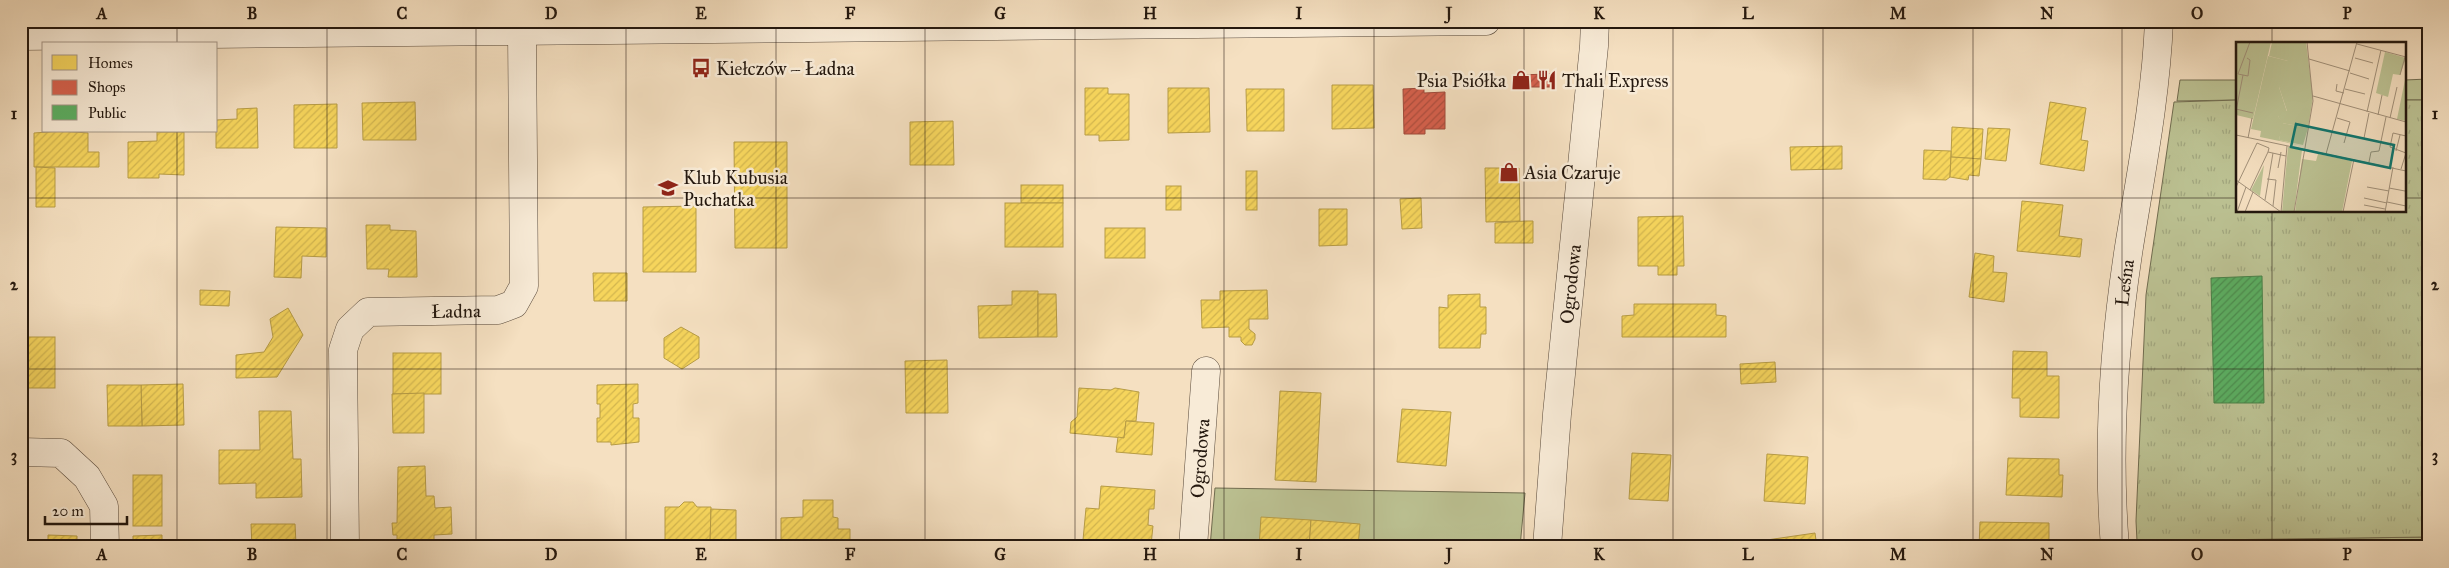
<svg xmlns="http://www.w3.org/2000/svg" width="2449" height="568" viewBox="0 0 2449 568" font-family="'IM FELL Great Primer',serif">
	<defs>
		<pattern id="forest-firs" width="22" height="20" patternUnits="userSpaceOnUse" patternTransform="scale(1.25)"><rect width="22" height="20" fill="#bcc293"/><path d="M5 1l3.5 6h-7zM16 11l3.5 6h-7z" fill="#a1a67e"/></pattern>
		<pattern id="park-tufts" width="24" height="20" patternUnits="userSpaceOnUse" patternTransform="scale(1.25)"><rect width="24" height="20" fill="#bcc293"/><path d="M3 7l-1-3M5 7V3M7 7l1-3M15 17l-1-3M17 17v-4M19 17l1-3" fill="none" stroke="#a1a67e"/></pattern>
		<pattern id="homes-hatch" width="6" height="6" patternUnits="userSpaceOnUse" patternTransform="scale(1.25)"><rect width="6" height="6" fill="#f6d55c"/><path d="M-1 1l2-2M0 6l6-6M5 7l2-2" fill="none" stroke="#d3b64f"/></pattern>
		<pattern id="shops-hatch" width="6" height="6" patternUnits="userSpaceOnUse" patternTransform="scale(1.25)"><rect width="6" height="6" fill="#d6604d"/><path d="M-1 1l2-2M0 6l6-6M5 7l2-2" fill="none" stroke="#ad4e3e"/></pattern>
		<pattern id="public-hatch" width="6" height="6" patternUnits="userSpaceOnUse" patternTransform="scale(1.25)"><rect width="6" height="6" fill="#5aae61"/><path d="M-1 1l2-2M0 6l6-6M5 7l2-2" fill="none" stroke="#4a8d4e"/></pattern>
	</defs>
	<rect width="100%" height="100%" fill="#f5e0c1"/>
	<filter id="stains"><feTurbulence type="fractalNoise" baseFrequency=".004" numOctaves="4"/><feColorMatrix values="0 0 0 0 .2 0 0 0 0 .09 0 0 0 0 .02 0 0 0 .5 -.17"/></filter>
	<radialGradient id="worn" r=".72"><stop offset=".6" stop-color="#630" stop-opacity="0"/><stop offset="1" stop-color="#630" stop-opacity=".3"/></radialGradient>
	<g fill="#bcc293" stroke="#706c50">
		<path d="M2428 79V100H2405V80Z"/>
		<path d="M2180 80H2238V100L2177 101Z"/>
		<path d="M1215 488 1525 493 1520 547H1210Z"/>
	</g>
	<path fill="url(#forest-firs)" stroke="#706c50" d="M2428 537V547H2138L2137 541Z"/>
	<path fill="url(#park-tufts)" stroke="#706c50" d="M2238 100V211H2405V100H2428V537L2137 541 2136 521 2146 295 2174 102Z"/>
	<g fill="url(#homes-hatch)" stroke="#b79c45">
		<path d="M1332 85H1373L1374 128 1332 129Z"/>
		<path d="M1085 88H1108V94H1129V140L1099 141V135H1085Z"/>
		<path d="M1168 88H1209L1210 132 1168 133Z"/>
		<path d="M1246 89H1284V131H1247Z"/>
		<path d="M415 102 416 140H363L362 103Z"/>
		<path d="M2050 102 2086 108 2081 140 2088 141 2084 171 2040 164Z"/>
		<path d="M337 104V148H294V105Z"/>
		<path d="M257 108 258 148H216V120L237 119V109Z"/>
		<path d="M953 121 954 165H910V122Z"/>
		<path d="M1952 127 1983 129 1981 159 1951 157Z"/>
		<path d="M1988 128 2010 129 2006 161 1985 159Z"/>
		<path d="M61 131 88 133V152H99V167H34V133Z"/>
		<path d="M157 132H184V175L159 174V178H128V142L157 141Z"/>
		<path d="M734 142H787V248H735Z"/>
		<path d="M1842 146V169L1791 170 1790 147Z"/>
		<path d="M1924 150 1951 151 1950 177 1946 180 1923 179Z"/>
		<path d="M1951 157 1981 159 1979 176 1969 175 1968 180 1950 177Z"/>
		<path d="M36 167 55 168V207H36Z"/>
		<path d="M1485 168H1519L1520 221 1486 222Z"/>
		<rect x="1246" y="171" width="11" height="39"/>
		<rect x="1021" y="185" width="42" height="18"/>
		<rect x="1166" y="186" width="15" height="24"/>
		<path d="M1421 198 1422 228 1402 229 1400 199Z"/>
		<path d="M2022 201 2063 205 2059 236 2082 239 2080 257 2017 251Z"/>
		<rect x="1005" y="203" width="58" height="44"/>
		<path d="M696 206V272H643V207Z"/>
		<path d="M1319 209H1347V245L1319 246Z"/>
		<path d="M1683 216 1684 266H1677V275H1658V266H1638V217Z"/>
		<path d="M1526 221H1533V243H1495V223Z"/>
		<path d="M366 225H390V230L416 231 417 277H388L389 269H367Z"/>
		<path d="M276 227 326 228V257L302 256 301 278 274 277Z"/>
		<rect x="1105" y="228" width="40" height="30"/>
		<path d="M1975 253 1994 256 1993 272 2007 273 2004 302 1969 297Z"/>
		<path d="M593 273H627V301H594Z"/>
		<path d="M200 290 230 291 229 306 200 305Z"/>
		<path d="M1267 290 1268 319H1249V329L1255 334V339L1252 345H1245L1241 341V337H1229V327L1202 328 1201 300H1220V291Z"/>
		<path d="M1012 291H1038V337L979 338 978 306 1012 305Z"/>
		<path d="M1038 294H1056L1057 337H1038Z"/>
		<path d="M1480 294V307H1486V334H1481L1480 348H1439V307L1448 308V295Z"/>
		<path d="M1634 304H1716V315L1726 316V337H1622V316L1634 315Z"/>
		<path d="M288 308 303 335 277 377 236 378V355L264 352 273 337 270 319Z"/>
		<path d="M681 327 699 337V358L682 369 664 358V338Z"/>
		<rect x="21" y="337" width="34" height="51"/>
		<path d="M2013 351 2047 352V376H2059V418L2020 417V398H2012Z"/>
		<rect x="393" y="353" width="48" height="41"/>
		<path d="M947 360 948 413H906L905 361Z"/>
		<path d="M1775 362 1776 382 1741 384 1740 364Z"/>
		<path d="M183 384 184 425 142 426 141 385Z"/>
		<path d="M638 384V403L633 404V418H639V442L611 445V442H597V418H600V404H597V385Z"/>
		<path d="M107 385H141L142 426H108Z"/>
		<path d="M1079 388 1111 390 1115 388 1139 392 1136 421H1126L1124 438 1070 433 1071 422 1077 417Z"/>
		<path d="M1280 391 1321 393 1316 482 1275 480Z"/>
		<path d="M424 393V433H393L392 394Z"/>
		<path d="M1402 409 1451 412 1446 466 1397 462Z"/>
		<path d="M259 411H291L293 459H301L302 497 256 498V483L219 484V450H260Z"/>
		<path d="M1126 421 1154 423 1152 455 1116 452 1118 437 1124 438Z"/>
		<path d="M1632 453 1671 455 1668 501 1629 499Z"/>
		<path d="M1767 454 1808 457 1805 504 1764 501Z"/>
		<path d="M2008 458 2059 459V475H2063L2062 497 2006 495Z"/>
		<path d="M425 466 426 496H434L435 508 451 507 452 534 434 535V547H397V535H393L392 523H397L398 467Z"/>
		<rect x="133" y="475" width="29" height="51"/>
		<path d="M1101 486 1155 490 1154 509H1149L1148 525 1153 526 1151 545 1118 542V540H1083L1086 508 1099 509Z"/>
		<path d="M803 500H833V517L838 518V529H850V547L781 546V518L803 517Z"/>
		<path d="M684 502H693L697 507H711L710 547 665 545V507H679Z"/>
		<path d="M711 509 736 510V544L710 543Z"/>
		<path d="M1261 517 1311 520 1309 547H1259Z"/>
		<path d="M1311 520 1360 524 1358 547H1309Z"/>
		<path d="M1980 522 2049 523V540H2036V547H1979Z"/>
		<path d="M251 524H295L296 544H298V547H252Z"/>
		<path d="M1815 533 1817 547H1760V541Z"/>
		<path d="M48 535 77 536V547H48Z"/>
		<path d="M162 535V547H133V536Z"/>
	</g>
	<g fill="url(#shops-hatch)" stroke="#a04a3a">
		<path d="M1550 74 1551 87H1517V75Z"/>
		<path d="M1424 88V93L1445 92V129H1425V134H1404L1403 89Z"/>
	</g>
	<path fill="url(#public-hatch)" stroke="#4a8148" d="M2262 276 2264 403H2214L2211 278Z"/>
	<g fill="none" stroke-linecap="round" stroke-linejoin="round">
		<defs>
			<g id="minor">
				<path d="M21 452 61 453 87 477 104 506 105 547"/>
				<path id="s1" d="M345 547 343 350 350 329 368 312 498 310 514 304 524 286 522 32"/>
				<path id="s2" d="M1193 547 1206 371"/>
				<path id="s3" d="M1547 547 1557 414 1594 46 1595 21"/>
				<path id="s4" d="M2115 547C2107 449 2114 344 2129 247 2141 172 2156 97 2159 21"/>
			</g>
			<path id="tertiary" d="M21 36 1486 21"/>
		</defs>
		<use href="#minor" stroke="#58493b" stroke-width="29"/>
		<use href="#tertiary" stroke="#58493b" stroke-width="29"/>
		<use href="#minor" stroke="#f8ebd7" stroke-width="28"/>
		<use href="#tertiary" stroke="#f8ebd7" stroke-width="28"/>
	</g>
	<path fill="none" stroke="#23170e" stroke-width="1" stroke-opacity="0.55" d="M177 21V44M327 21V547M476 21V547M626 21V547M776 21V547M925 21V547M1075 21V547M1224 21V547M1374 21V547M1524 21V547M1673 21V547M1823 21V547M1973 21V547M2122 21V547M2272 21V44M177 131V547M21 198H2238M2405 198H2428M2272 211V547M21 369H2428"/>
	<defs>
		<symbol id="bus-bare" viewBox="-9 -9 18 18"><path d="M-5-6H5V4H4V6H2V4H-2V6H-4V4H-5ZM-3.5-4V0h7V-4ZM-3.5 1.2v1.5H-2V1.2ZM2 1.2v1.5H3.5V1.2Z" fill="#8f2418" stroke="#f8ebd7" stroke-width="2.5" paint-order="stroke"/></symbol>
		<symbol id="shop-bare" viewBox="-9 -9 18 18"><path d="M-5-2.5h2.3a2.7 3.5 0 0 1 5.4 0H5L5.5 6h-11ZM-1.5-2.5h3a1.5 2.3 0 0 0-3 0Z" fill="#8f2418" stroke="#f8ebd7" stroke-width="2.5" paint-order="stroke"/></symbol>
		<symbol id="restaurant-bare" viewBox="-9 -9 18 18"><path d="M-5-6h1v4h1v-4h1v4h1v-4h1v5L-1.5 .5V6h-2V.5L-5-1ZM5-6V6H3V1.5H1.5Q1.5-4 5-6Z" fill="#8f2418" stroke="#f8ebd7" stroke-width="2.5" paint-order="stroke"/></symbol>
		<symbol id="school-bare" viewBox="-9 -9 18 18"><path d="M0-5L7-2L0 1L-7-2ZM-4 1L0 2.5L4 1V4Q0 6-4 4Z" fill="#8f2418" stroke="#f8ebd7" stroke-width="2.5" paint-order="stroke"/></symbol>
	</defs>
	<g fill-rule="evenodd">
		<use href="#bus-bare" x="687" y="54" width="28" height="28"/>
		<use href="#shop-bare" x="1507" y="66" width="28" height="28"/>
		<use href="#restaurant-bare" x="1533" y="66" width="28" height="28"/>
		<use href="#shop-bare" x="1495" y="158" width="28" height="28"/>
		<use href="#school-bare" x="654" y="174" width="28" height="28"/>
	</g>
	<g text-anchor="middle" stroke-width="5" stroke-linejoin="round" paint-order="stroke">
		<g font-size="19" fill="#23170e" stroke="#f8ebd7" text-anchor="start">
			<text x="716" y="75">Kiełczów – Ładna</text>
			<text x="1506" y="87" text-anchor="end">Psia Psiółka</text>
			<text x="1562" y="87">Thali Express</text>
			<text x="1524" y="179">Asia Czaruje</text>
			<text x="683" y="184">Klub Kubusia<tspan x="683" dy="22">Puchatka</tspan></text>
		</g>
		<g font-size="19" fill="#23170e" stroke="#f8ebd7">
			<text dy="7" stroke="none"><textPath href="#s4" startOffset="265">Leśna</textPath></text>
			<text dy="7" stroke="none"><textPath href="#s3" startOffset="264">Ogrodowa</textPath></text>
			<text dy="7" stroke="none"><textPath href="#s1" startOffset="332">Ładna</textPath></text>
			<text dy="7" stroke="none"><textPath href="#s2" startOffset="89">Ogrodowa</textPath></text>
		</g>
	</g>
	<g transform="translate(2236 42)">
		<rect width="170" height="170" fill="#f5e0c1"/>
		<path d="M149 10 170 16 164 33 157 32 152 55 140 51ZM32 14 52 19V29L43 45 51 70 42 74 47 81 43 98 67 104 24 95 25 89 15 87ZM170 33V79L161 77Z" fill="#bcc293"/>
		<path d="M36 0H70L77 55 72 86 46 81 42 74 43 69H51L43 45 45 28 52 29V19L33 14ZM52 105 66 108 58 170H46Z" fill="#bcc293"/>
		<path d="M0 0H35L17 77 0 73Z" fill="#bcc293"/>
		<path d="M46 81 72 86 67 103 43 98ZM28 123 24 154 15 148Z" fill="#bcc293"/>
		<path d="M82 112 116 119 106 170H59L66 117 80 119Z" fill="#bcc293"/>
		<path fill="none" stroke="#a19079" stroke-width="1" d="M121 2 170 15M11 16 14 18 12 34 2 32 14 0M119 16 137 21M73 17 114 29M114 31 133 37M164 33 169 15M101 42 100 49 108 51M109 47 129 52M77 54 170 80M0 67 17 71M0 69 7 33M131 70 145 8M142 73 146 53M101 76 114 80 108 101M154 76 161 45M0 93 170 129M12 96 16 76M128 96 133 71M160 109 164 93M170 111 154 105 157 91 170 94M90 112 121 0M133 120 135 110 143 109 150 75M42 126 45 110M165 127 170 111M31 137 40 138 37 164M0 138 45 170M0 145 21 101 33 106 32 110 50 114M131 145 153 149M153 146 169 149M14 148 32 110M128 156 151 161M29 158 37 111M151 160 170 164M128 163 149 167M1 170 10 145M9 170 17 150M45 170 51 104M58 170 77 59 71 0M107 170 118 117M149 170 157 125"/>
		<path fill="#0f766e" fill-opacity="0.15" stroke="#0f766e" stroke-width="2.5" d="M60 82 158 103 154 126 55 105Z"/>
		<rect width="170" height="170" fill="none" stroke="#23170e" stroke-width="2.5"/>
	</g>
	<rect width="2449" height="568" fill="none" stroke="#f5e0c1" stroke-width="55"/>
	<rect x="42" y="42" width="175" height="90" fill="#f8ebd7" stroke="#a39687"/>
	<rect x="52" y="55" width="25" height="15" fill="#f6d55c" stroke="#a39687"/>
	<text x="88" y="68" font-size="15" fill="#23170e">Homes</text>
	<rect x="52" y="80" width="25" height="15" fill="#d6604d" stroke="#a39687"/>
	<text x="88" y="92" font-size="15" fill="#23170e">Shops</text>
	<rect x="52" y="105" width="25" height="15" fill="#5aae61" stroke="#a39687"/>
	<text x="88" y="118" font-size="15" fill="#23170e">Public</text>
	<path d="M45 516v8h82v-8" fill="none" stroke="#23170e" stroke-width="2.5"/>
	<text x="52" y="516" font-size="15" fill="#23170e" stroke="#f8ebd7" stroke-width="4" paint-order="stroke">20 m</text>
	<rect x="28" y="28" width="2394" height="512" fill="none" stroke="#23170e" stroke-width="2"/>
	<g font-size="16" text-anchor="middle" font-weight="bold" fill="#23170e">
		<text x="102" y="19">A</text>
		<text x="252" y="19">B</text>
		<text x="402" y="19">C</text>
		<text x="551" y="19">D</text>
		<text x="701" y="19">E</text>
		<text x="850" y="19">F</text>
		<text x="1000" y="19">G</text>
		<text x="1150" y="19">H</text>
		<text x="1299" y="19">I</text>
		<text x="1449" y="19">J</text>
		<text x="1599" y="19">K</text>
		<text x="1748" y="19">L</text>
		<text x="1898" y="19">M</text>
		<text x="2047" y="19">N</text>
		<text x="2197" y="19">O</text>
		<text x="2347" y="19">P</text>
		<text x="14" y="119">1</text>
		<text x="2435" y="119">1</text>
		<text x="14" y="290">2</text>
		<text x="2435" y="290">2</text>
		<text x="14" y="461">3</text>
		<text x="2435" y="461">3</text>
		<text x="102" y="560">A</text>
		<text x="252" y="560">B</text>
		<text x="402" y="560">C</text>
		<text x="551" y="560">D</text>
		<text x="701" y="560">E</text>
		<text x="850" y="560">F</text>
		<text x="1000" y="560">G</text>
		<text x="1150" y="560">H</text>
		<text x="1299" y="560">I</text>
		<text x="1449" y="560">J</text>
		<text x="1599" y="560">K</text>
		<text x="1748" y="560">L</text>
		<text x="1898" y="560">M</text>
		<text x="2047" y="560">N</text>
		<text x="2197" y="560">O</text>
		<text x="2347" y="560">P</text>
	</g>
	<rect width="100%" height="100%" filter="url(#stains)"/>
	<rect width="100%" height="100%" fill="url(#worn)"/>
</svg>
